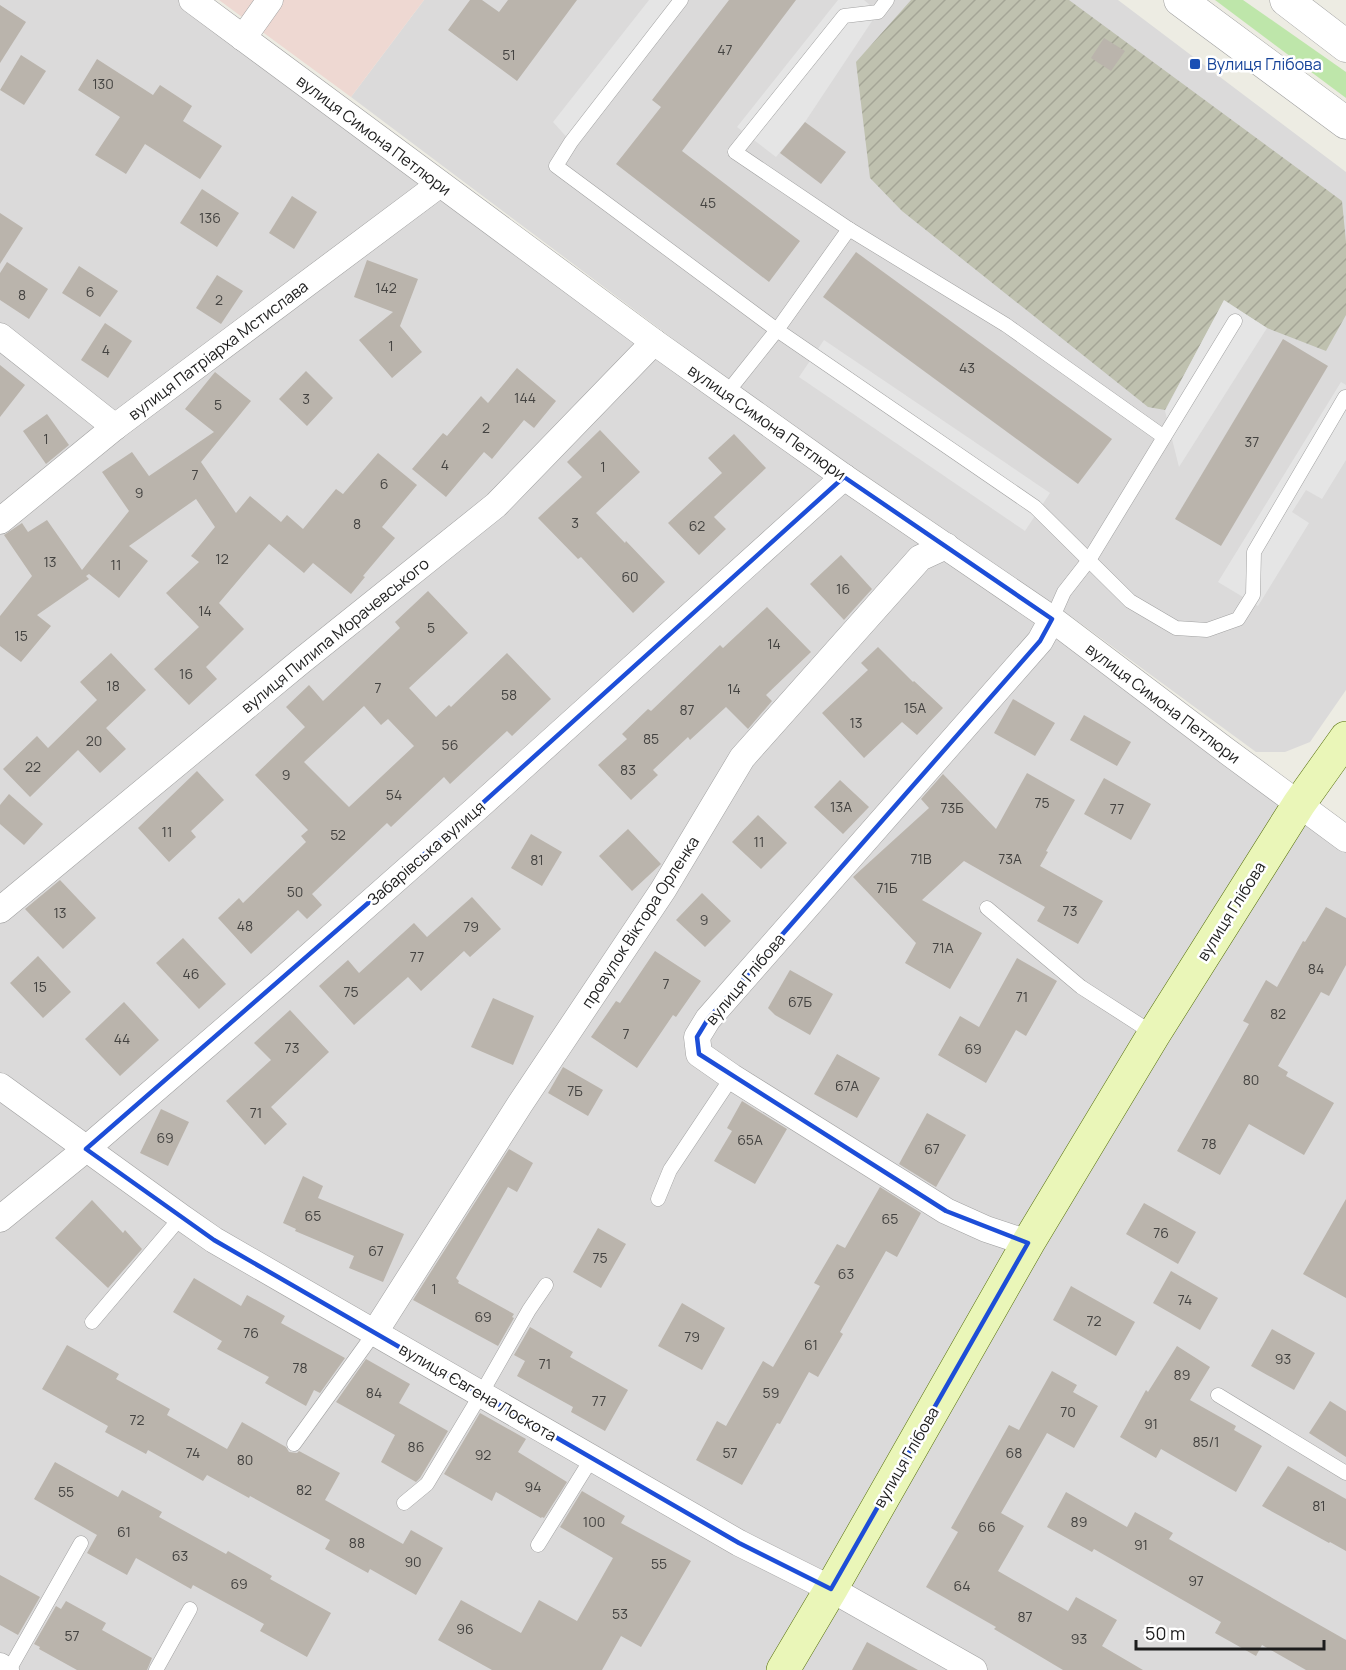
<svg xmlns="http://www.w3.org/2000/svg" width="1346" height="1670" viewBox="0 0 1346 1670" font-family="Manrope,sans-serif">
	<defs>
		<pattern id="construction-furrows" width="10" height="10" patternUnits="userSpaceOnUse" patternTransform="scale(1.5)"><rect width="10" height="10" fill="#bfc1af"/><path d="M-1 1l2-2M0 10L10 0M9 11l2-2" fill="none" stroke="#a4a596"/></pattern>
	</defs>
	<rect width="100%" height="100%" fill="#edece3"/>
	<g fill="#dbdada">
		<path d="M0 0H192L1346 839V1670H0Z"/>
		<path d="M424 0H1118L1346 172V690L1310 742 1285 752H1256L1072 617 745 393 351 97Z"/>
	</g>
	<path fill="#eed8d2" d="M219 0H424L351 97Z"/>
	<path fill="url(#construction-furrows)" d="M911 0H1069L1342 201 1346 242V315L1326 351 1267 328 1224 301 1165 410 1148 407 902 211 870 178 856 62Z"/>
	<path fill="#bee6aa" d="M1215 0H1243L1346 72V98Z"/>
	<g fill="#e5e5e5">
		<path d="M649 0H681L571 142 553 122Z"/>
		<path d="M838 0H864L878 12 805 122 776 157 737 127Z"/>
		<path d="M1224 300 1267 328 1179 467 1165 411Z"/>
		<path d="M824 340 1050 493 1025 531 799 377Z"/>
		<path d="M1341 382 1346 385V460L1322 499 1306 490 1292 512 1309 523 1258 606 1218 582Z"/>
	</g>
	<g fill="#bab4ac" fill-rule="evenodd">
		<path d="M470 0H482L499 12 508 0H577L517 81 448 30Z"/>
		<path d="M729 0H796L682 151 800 241 769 282 616 164 661 107 652 100Z"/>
		<path d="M0 5 26 22 0 63Z"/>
		<path d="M1104 38 1125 51 1111 71 1091 58Z"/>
		<path d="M21 55 46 71 24 105 0 90Z"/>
		<path d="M97 59 153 95 160 85 192 106 183 121 222 146 200 179 145 144 126 174 95 155 120 117 78 90Z"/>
		<path d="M805 122 846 152 821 184 780 153Z"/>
		<path d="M202 189 239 213 217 247 180 223Z"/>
		<path d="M292 196 317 212 294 249 269 233Z"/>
		<path d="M0 213 23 228 0 264Z"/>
		<path d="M856 252 1112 439 1078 484 823 297Z"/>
		<path d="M367 260 418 279 400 326 422 352 392 378 359 340 393 312 354 297Z"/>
		<path d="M7 262 48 289 29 319 0 300V273Z"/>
		<path d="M79 266 118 291 100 317 62 293Z"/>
		<path d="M217 275 243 291 221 324 196 308Z"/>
		<path d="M105 323 132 341 108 378 81 360Z"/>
		<path d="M1283 339 1328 366 1221 546 1175 519Z"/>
		<path d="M0 365 25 385 0 417Z"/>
		<path d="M517 368 556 401 534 428 524 420 492 459 484 452 446 497 412 469 443 433 447 436 481 396 488 403Z"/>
		<path d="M306 371 333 398 307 426 279 399Z"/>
		<path d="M215 372 251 401 201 462 236 513 250 496 281 522 287 515 303 529 336 489 343 494 378 453 417 485 382 527 395 538 363 576 365 577 351 594 313 563 304 573 269 544 219 603 244 629 206 667 217 679 189 705 154 669 199 627 166 593 199 562 191 556 215 527 196 499 129 546 148 561 119 598 89 574 86 576 89 579 37 615 51 626 21 662 0 646V616L32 576 4 535 22 523 28 532 47 520 82 570 129 511 102 472 132 452 149 476 214 432 185 409Z"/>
		<path d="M47 414 69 445 46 464 23 431Z"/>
		<path d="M600 430 640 472 596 513 625 543 626 541 665 582 633 613 581 557 578 559 538 518 582 477 567 462Z"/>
		<path d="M734 434 766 468 714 517 726 529 699 555 668 523 722 473 708 458Z"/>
		<path d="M841 555 872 589 844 620 810 584Z"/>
		<path d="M428 591 468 633 409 688 436 717 449 705 451 707 507 653 551 699 512 736 507 731 450 784 444 777 391 827 387 823 312 894 322 905 307 919 298 910 251 954 218 918 239 898 243 903 306 842 301 836 308 830 255 775 305 727 286 707 309 685 323 701 400 628 395 622ZM364 706 381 725 388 719 414 746 349 807 304 762Z"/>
		<path d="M767 607 811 652 766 695 772 701 748 729 726 707 690 740 688 737 653 770 658 775 631 800 598 765 627 739 622 734 648 709 651 711 720 645 723 648Z"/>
		<path d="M878 647 913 682 914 681 943 708 917 735 902 722 864 758 822 713 868 670 861 663Z"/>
		<path d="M111 653 146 690 106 728 126 749 100 773 78 750 30 797 3 769 37 736 48 748 97 700 80 682Z"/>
		<path d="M1013 699 1055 723 1035 756 994 733Z"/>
		<path d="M1084 715 1131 742 1117 766 1070 740Z"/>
		<path d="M197 771 224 800 191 831 196 837 169 862 138 828Z"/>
		<path d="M1027 773 1075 800 1046 851 1048 852 1040 866 1103 901 1078 944 1037 921 1045 907 964 861 922 900 982 933 950 989 905 963 916 943 853 877 929 808 921 799 943 774 996 829Z"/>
		<path d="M1104 778 1151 804 1131 840 1084 814Z"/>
		<path d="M840 780 869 807 843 834 814 807Z"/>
		<path d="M9 794 43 824 24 845 0 824V805Z"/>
		<path d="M758 815 787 843 761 869 732 842Z"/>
		<path d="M628 829 661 864 632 891 599 856Z"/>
		<path d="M531 834 562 852 542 886 511 868Z"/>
		<path d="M60 880 96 918 63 949 25 909Z"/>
		<path d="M702 893 731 921 705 947 676 920Z"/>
		<path d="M472 897 501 929 470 957 464 951 421 991 408 977 354 1025 319 986 348 960 359 973 414 923 427 937Z"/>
		<path d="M1326 907 1346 918V965L1329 996 1321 992 1278 1066 1288 1072 1286 1076 1334 1103 1304 1155 1249 1124 1220 1175 1177 1151 1249 1024 1243 1021 1266 980 1277 987 1303 941 1305 942Z"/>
		<path d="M183 938 226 984 199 1009 156 963Z"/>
		<path d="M655 951 701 981 676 1017 673 1015 637 1068 591 1037 616 1001 620 1003Z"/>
		<path d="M38 956 71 992 43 1018 10 983Z"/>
		<path d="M1017 958 1057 981 1026 1036 1016 1030 986 1083 938 1055 960 1016 979 1027Z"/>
		<path d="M790 970 833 994 810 1035 775 1015 768 1008Z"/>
		<path d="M493 998 534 1016 513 1065 471 1047Z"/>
		<path d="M124 1002 159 1040 120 1076 85 1039Z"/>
		<path d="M290 1010 329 1052 271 1107 287 1124 265 1145 226 1101 271 1060 254 1043Z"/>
		<path d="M837 1054 880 1078 857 1118 814 1094Z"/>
		<path d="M563 1067 603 1090 588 1116 548 1093Z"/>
		<path d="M742 1101 787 1129 755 1184 714 1161 732 1131 727 1128Z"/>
		<path d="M161 1109 189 1122 168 1166 140 1153Z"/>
		<path d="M927 1113 966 1135 936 1187 899 1164Z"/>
		<path d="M509 1149 533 1163 517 1192 508 1187 456 1278 459 1281 458 1283 514 1314 512 1317 514 1318 498 1346 413 1300Z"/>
		<path d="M303 1176 323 1186 318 1198 404 1234 383 1282 349 1268 354 1256 295 1231 296 1229 283 1223Z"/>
		<path d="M880 1187 921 1213 897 1257 886 1251 840 1332 843 1334 818 1377 809 1372 780 1424 777 1423 742 1485 696 1460 717 1421 726 1426 763 1361 773 1367 820 1286 814 1283 837 1244 845 1248Z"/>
		<path d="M1346 1199V1298L1303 1274Z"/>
		<path d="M92 1200 123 1233 125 1230 142 1249 108 1288 55 1238Z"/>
		<path d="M1144 1203 1196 1232 1178 1264 1126 1234Z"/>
		<path d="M598 1228 626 1244 601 1288 573 1272Z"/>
		<path d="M1171 1271 1218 1298 1200 1330 1153 1303Z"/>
		<path d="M194 1278 241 1306 247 1295 285 1316 281 1323 345 1358 320 1393 314 1390 306 1406 265 1383 269 1377 217 1349 222 1341 173 1312Z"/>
		<path d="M1071 1286 1135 1322 1116 1356 1053 1320Z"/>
		<path d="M682 1303 725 1328 702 1370 658 1346Z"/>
		<path d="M530 1327 573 1352 570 1357 628 1390 605 1431 571 1412 573 1407 517 1376 525 1361 514 1355Z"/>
		<path d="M1272 1329 1315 1353 1294 1390 1251 1366Z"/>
		<path d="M67 1345 119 1374 116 1379 170 1409 167 1415 227 1449 242 1422 286 1447 289 1452 297 1453 299 1451 340 1473 325 1500 403 1544 411 1530 443 1548 416 1595 370 1569 368 1573 325 1549 330 1540 250 1496 249 1498 207 1475 203 1481 148 1450 146 1454 105 1432 108 1426 42 1389Z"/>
		<path d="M1177 1346 1210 1367 1190 1400 1236 1426 1234 1430 1262 1446 1236 1492 1161 1449 1156 1458 1120 1437 1146 1390 1148 1392Z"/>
		<path d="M366 1359 410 1384 399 1403 448 1431 420 1478 416 1482 381 1462 395 1435 336 1402Z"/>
		<path d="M1052 1371 1077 1385 1073 1392 1098 1406 1074 1448 1047 1433 1001 1513 1024 1526 998 1571 1068 1611 1076 1597 1117 1620 1102 1646 1143 1670H1063L994 1629 996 1627 926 1587 958 1532 951 1528 1009 1425 1019 1430Z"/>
		<path d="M1330 1401 1346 1411V1457L1309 1433Z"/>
		<path d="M480 1413 526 1439 518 1452 567 1482 544 1518 542 1517 541 1518 496 1492 492 1501 444 1474Z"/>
		<path d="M55 1462 118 1497 122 1490 162 1512 159 1517 226 1554 228 1551 272 1576 270 1579 331 1613 307 1657 260 1631 264 1624 193 1585 191 1589 136 1558 127 1575 87 1553 97 1535 34 1499Z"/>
		<path d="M1288 1466 1346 1499V1551L1330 1542 1329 1543 1262 1506Z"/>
		<path d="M582 1491 625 1516 621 1523 691 1561 641 1647 621 1636 602 1670H492L438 1640 461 1600 521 1633 539 1600 577 1621 613 1558 560 1527Z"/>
		<path d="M1066 1492 1127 1527 1135 1512 1173 1533 1169 1539 1346 1640V1670H1306L1262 1645 1256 1656 1215 1633 1221 1622 1094 1549 1092 1552 1047 1527Z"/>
		<path d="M0 1575 40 1597 18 1635 0 1625Z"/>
		<path d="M66 1601 106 1623 102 1630 152 1658 147 1670H77L39 1649 40 1647 34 1644 56 1606 61 1609Z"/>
		<path d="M867 1642 918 1670H852Z"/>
	</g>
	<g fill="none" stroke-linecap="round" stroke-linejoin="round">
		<defs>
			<g id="service">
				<path d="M681 0 571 142 556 166 777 330 726 394"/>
				<path d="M887 0 878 12 844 16 735 152 849 229 1006 325 1164 437"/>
				<path d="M849 229 777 330 1035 507 1130 601 1176 628 1207 630 1238 619 1253 595 1254 552 1345 397"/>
				<path d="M1052 619 1064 592 1089 560 1235 321"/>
				<path d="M987 908 1081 987 1154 1034"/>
				<path d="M658 1199 670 1170 732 1077"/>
				<path d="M92 1322 181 1217"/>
				<path d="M1218 1395 1346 1473"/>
				<path d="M294 1444 375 1332"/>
				<path d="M404 1503 427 1484 481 1394 529 1310 546 1285"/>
				<path d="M538 1545 592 1458"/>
				<path d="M9 1670 81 1543"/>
				<path d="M156 1670 190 1609"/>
			</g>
			<g id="minor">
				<path d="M192 0 654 342 844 477 1052 619 1224 749 1346 839"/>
				<path d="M243 38 270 0"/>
				<path d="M0 336 115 427"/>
				<path d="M0 521 115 427 440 184"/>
				<path d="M0 910 300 662 496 505 654 342"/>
				<path d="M0 1086 181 1217 214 1240 739 1543 831 1589 974 1670"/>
				<path d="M0 1219 86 1149 280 982 476 809 844 477"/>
				<path d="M1028 1243 986 1229 946 1211 732 1077 699 1054 697 1037 708 1019 1040 641 1052 619"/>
				<path d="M375 1332 520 1104 663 890 742 758 920 558 946 546"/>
				<path d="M0 1666 6 1670"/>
			</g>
			<g id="tertiary">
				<path d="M1180 0 1346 123"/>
				<path d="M1286 0 1346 46"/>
			</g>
			<path id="secondary" d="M783 1670 831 1589 1028 1243 1154 1034 1299 804 1346 738"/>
		</defs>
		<use href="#service" stroke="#a1a1a1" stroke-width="15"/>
		<use href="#minor" stroke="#a1a1a1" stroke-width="27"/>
		<use href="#tertiary" stroke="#a1a1a1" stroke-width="33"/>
		<use href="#secondary" stroke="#546e09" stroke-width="34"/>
		<use href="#service" stroke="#fff" stroke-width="14"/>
		<use href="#minor" stroke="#fff" stroke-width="26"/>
		<use href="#tertiary" stroke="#fff" stroke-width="32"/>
		<use href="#secondary" stroke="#eaf6b8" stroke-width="33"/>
	</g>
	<path fill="none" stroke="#1d4ed8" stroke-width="4.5" stroke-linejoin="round" d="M844 477 1052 619 1040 641 708 1019 697 1037 699 1054 946 1211 1028 1243 831 1589 739 1543 214 1240 86 1149 476 809Z"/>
	<rect fill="#1a4fb4" stroke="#fff" stroke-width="2" x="1189" y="58" width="12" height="12" rx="3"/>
	<g text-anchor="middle" stroke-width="5" stroke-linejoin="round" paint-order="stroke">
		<g font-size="14" fill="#444341">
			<text x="725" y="55">47</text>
			<text x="509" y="60">51</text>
			<text x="103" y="89">130</text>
			<text x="708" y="208">45</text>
			<text x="210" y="223">136</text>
			<text x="386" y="293">142</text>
			<text x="90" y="297">6</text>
			<text x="22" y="300">8</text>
			<text x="219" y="305">2</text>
			<text x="391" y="351">1</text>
			<text x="106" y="355">4</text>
			<text x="967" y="373">43</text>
			<text x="525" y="403">144</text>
			<text x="306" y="404">3</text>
			<text x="218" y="410">5</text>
			<text x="486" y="433">2</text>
			<text x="46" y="444">1</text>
			<text x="1252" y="447">37</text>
			<text x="445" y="470">4</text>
			<text x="603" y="472">1</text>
			<text x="195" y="480">7</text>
			<text x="384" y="489">6</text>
			<text x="139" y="498">9</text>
			<text x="575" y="528">3</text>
			<text x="357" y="529">8</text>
			<text x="697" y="531">62</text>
			<text x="222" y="564">12</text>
			<text x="50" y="567">13</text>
			<text x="116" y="570">11</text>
			<text x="630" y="582">60</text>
			<text x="843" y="594">16</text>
			<text x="205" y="616">14</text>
			<text x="431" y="633">5</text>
			<text x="21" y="641">15</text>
			<text x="774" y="649">14</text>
			<text x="186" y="679">16</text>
			<text x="113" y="691">18</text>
			<text x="378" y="693">7</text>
			<text x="734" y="694">14</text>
			<text x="509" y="700">58</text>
			<text x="915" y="713">15А</text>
			<text x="687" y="715">87</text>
			<text x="856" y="728">13</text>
			<text x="651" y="744">85</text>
			<text x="94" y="746">20</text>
			<text x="450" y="750">56</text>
			<text x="33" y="772">22</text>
			<text x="628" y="775">83</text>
			<text x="286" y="780">9</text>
			<text x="394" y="800">54</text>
			<text x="1042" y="808">75</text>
			<text x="841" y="812">13А</text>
			<text x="952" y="813">73Б</text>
			<text x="1117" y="814">77</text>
			<text x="167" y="837">11</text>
			<text x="338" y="840">52</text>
			<text x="759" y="847">11</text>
			<text x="921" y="864">71В</text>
			<text x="1010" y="864">73А</text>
			<text x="537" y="865">81</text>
			<text x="887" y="893">71Б</text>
			<text x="295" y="897">50</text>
			<text x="1070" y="916">73</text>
			<text x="60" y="918">13</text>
			<text x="704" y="925">9</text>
			<text x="245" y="931">48</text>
			<text x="471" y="932">79</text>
			<text x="943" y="953">71А</text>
			<text x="417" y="962">77</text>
			<text x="1316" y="974">84</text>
			<text x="191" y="979">46</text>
			<text x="666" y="989">7</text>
			<text x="40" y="992">15</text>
			<text x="351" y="997">75</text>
			<text x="1022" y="1002">71</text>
			<text x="800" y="1007">67Б</text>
			<text x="1278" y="1019">82</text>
			<text x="626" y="1039">7</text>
			<text x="122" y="1044">44</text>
			<text x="292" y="1053">73</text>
			<text x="973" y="1054">69</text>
			<text x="1251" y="1085">80</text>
			<text x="847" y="1091">67А</text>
			<text x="575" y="1096">7Б</text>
			<text x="256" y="1118">71</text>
			<text x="165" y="1143">69</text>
			<text x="750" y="1145">65А</text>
			<text x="1209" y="1149">78</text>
			<text x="932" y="1154">67</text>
			<text x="313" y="1221">65</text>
			<text x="890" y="1224">65</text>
			<text x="1161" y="1238">76</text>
			<text x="376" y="1256">67</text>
			<text x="600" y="1263">75</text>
			<text x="846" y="1279">63</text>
			<text x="434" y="1294">1</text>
			<text x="1185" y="1305">74</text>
			<text x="483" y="1322">69</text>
			<text x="1094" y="1326">72</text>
			<text x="251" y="1338">76</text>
			<text x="692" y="1342">79</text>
			<text x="811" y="1350">61</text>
			<text x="1283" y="1364">93</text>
			<text x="545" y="1369">71</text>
			<text x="300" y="1373">78</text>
			<text x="1182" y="1380">89</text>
			<text x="374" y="1398">84</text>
			<text x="771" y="1398">59</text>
			<text x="599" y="1406">77</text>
			<text x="1068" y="1417">70</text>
			<text x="137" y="1425">72</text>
			<text x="1151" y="1429">91</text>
			<text x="1206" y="1447">85/1</text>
			<text x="416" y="1452">86</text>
			<text x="193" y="1458">74</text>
			<text x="730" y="1458">57</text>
			<text x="1014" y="1458">68</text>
			<text x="483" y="1460">92</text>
			<text x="245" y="1465">80</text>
			<text x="533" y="1492">94</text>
			<text x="304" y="1495">82</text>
			<text x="66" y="1497">55</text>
			<text x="1319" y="1511">81</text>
			<text x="594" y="1527">100</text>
			<text x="1079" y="1527">89</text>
			<text x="987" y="1532">66</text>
			<text x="124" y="1537">61</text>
			<text x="357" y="1548">88</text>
			<text x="1141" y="1550">91</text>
			<text x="180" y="1561">63</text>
			<text x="413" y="1567">90</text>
			<text x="659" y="1569">55</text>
			<text x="1196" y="1586">97</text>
			<text x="239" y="1589">69</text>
			<text x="962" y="1591">64</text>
			<text x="620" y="1619">53</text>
			<text x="1025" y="1622">87</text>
			<text x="465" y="1634">96</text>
			<text x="72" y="1641">57</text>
			<text x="1079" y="1644">93</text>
		</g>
		<g font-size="16" fill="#164399" stroke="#fff" text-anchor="start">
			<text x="1207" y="70">Вулиця Глібова</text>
		</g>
		<g font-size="16" fill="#1d1d1d" stroke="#fff">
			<text transform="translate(374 135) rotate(37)" y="6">вулиця Симона Петлюри</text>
			<text transform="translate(218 350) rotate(-37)" y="6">вулиця Патріарха Мстислава</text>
			<text transform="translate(767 422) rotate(35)" y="6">вулиця Симона Петлюри</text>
			<text transform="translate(335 635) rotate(-39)" y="6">вулиця Пилипа Морачевського</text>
			<text transform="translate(1163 703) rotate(37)" y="6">вулиця Симона Петлюри</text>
			<text transform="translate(426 853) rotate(-41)" y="6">Забарівська вулиця</text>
			<text transform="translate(1231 911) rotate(-58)" y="6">вулиця Глібова</text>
			<text transform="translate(640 922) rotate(-57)" y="6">провулок Віктора Орленка</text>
			<text transform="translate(745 979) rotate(-50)" y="6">вулиця Глібова</text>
			<text transform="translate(478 1392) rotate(30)" y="6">вулиця Євгена Лоскота</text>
			<text transform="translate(906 1457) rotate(-60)" y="6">вулиця Глібова</text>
		</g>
	</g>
	<path d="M1136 1640v9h188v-9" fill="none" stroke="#1d1d1d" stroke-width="3"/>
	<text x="1145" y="1640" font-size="18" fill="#1d1d1d" stroke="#ffffff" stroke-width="4.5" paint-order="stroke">50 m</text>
</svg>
